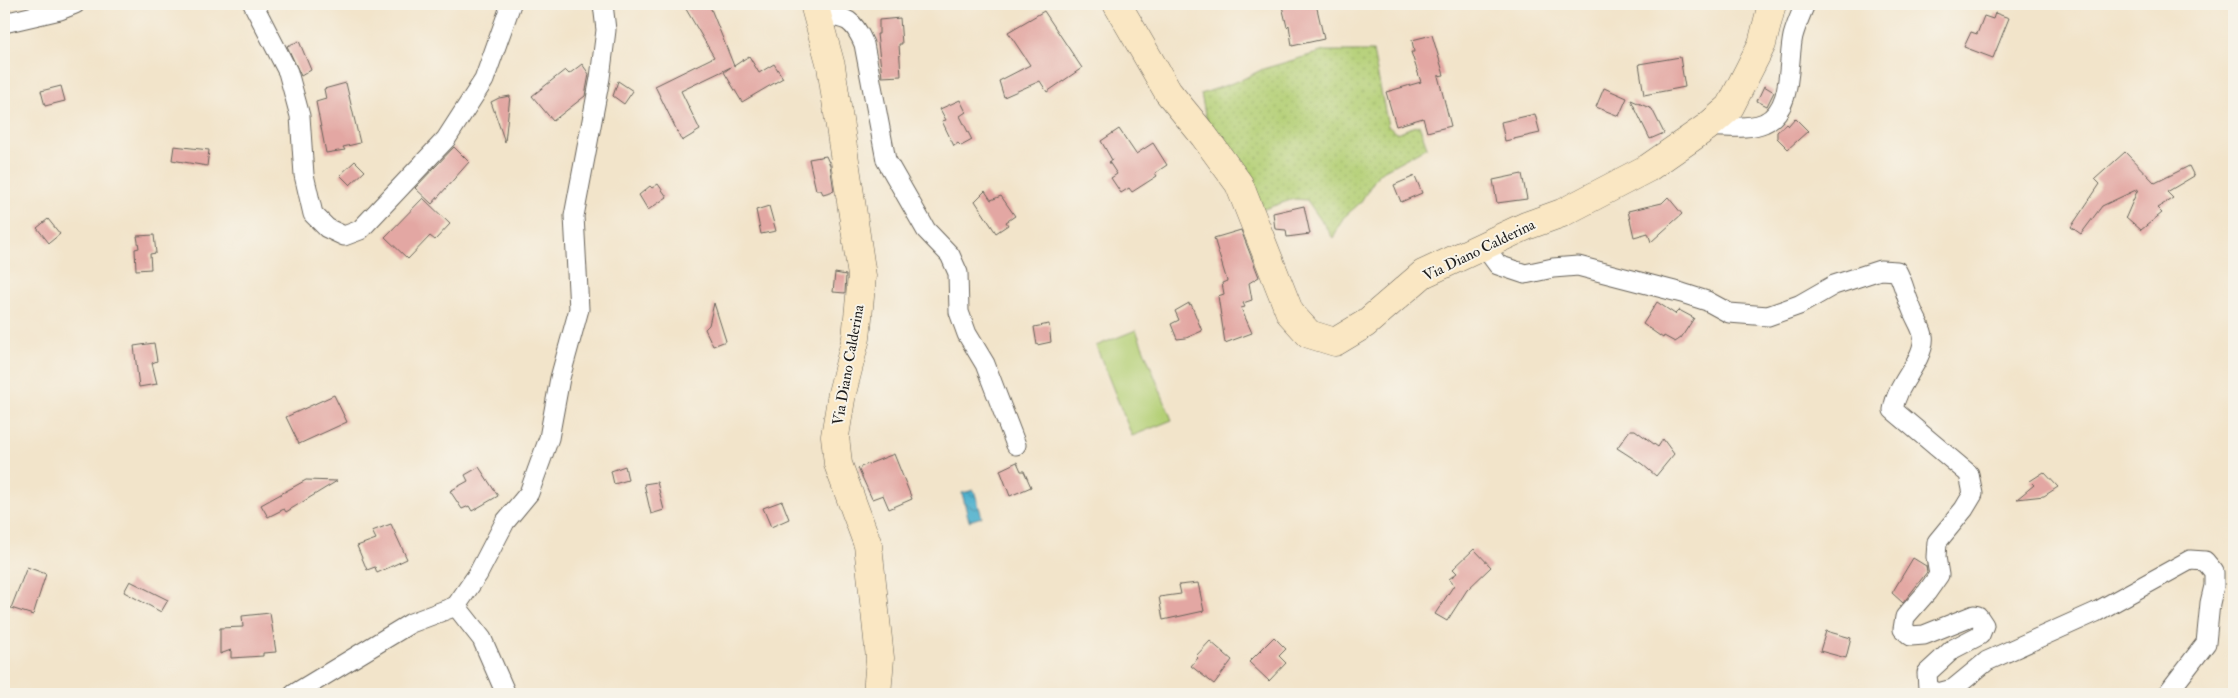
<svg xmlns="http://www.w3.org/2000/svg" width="2238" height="698" viewBox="0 0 2238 698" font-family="'IM FELL Double Pica',serif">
	<defs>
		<pattern id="grass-dots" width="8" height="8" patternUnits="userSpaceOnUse" patternTransform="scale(1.25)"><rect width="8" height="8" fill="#b3cf75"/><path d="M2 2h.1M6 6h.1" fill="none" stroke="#99b165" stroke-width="1.8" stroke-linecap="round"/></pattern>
		<pattern id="water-waves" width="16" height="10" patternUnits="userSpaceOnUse" patternTransform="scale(1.25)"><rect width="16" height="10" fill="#4eb0cd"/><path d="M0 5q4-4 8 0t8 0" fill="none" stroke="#408ea6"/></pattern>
	</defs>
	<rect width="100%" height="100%" fill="#f7f3e8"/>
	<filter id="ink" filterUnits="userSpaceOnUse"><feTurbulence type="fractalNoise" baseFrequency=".02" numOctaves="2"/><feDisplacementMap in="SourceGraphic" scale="10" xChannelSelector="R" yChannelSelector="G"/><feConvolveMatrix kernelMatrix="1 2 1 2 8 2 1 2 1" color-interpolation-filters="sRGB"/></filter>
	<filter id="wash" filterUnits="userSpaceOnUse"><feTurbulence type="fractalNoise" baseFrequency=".0096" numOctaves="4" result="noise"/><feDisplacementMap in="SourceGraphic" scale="20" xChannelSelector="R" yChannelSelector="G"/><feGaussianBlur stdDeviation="1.12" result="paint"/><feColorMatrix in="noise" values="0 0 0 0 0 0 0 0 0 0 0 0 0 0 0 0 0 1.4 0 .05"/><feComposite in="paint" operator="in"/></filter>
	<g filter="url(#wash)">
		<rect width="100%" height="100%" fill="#f2e4ca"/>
		<path fill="url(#grass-dots)" stroke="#687648" d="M1324 51H1373L1388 126 1396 133 1419 125 1427 147 1379 173 1360 203 1343 218 1333 238 1307 200 1294 199 1261 210 1208 129 1201 94 1241 80 1263 69Z"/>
		<path fill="#b3cf75" stroke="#687648" d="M1136 330 1172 420 1132 436 1096 346Z"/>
		<path fill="url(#water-waves)" stroke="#356674" d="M974 490 982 517 969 521 962 493Z"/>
		<g id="blocks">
			<g fill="#e3a7a3">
				<path d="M683 4H709L734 66 749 56 759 73 774 64 783 78 742 102 724 72 731 67 681 91 700 130 682 141 655 86 714 57Z"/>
				<path d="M1293 4H1316L1324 39 1292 46 1289 25 1287 27 1282 6Z"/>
				<path d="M1044 11 1082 68 1047 92 1040 81 1004 97 999 81 1030 65 1008 32Z"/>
				<path d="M1995 13 2009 18 1993 58 1964 47 1971 32 1977 34 1984 16 1993 19Z"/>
				<path d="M900 18 902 44H899L901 76 882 77 877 34H879V20Z"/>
				<path d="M1432 35 1444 75 1438 76 1451 126 1427 132 1423 118 1396 126 1386 92 1421 82 1411 52H1414L1412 40Z"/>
				<path d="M299 41 311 70 301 76 287 46Z"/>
				<path d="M1680 57 1685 87 1644 95 1639 64Z"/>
				<path d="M582 64 589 74 585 96 553 121 532 96 565 70 569 74Z"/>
				<path d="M618 81 633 91 624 104 613 96Z"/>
				<path d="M346 83 360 143 343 147 345 150 326 153 316 102 326 99 324 89Z"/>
				<path d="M61 86 65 101 45 106 41 91Z"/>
				<path d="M1764 86 1774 92 1767 106 1757 101Z"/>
				<path d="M1604 88 1627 98 1619 116 1596 107Z"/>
				<path d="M510 96 505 142 491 102 499 98Z"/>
				<path d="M960 100 966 112 960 116 972 140 961 146 958 143 954 146 942 121 946 120 940 109Z"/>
				<path d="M1631 100 1652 109 1664 133 1650 139Z"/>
				<path d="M1535 114 1540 133 1505 141 1501 122Z"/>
				<path d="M1795 118 1808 131 1788 149 1777 138V132L1786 124 1788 126Z"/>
				<path d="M1119 129 1136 154 1153 143 1167 165 1155 173 1157 176 1132 192 1129 188 1121 193 1111 178 1117 174 1109 162 1112 160 1101 141Z"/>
				<path d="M174 146 209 150 207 166 172 160Z"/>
				<path d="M454 147 469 162 432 204 415 188Z"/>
				<path d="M2125 152 2155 183 2189 166 2194 176 2167 192 2173 198 2157 208 2162 213 2141 230 2126 217 2138 189 2102 206 2081 234 2071 227 2100 184 2095 179Z"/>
				<path d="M826 156 830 165 834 191 823 194 821 190H816L809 159Z"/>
				<path d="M355 161 365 171 350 185 340 175Z"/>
				<path d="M1522 174 1527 199 1497 203 1493 180Z"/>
				<path d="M1415 176 1422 193 1401 202 1394 185Z"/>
				<path d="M658 184 667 197 648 210 639 195 650 186 652 188Z"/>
				<path d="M985 191 991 200 1001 196 1015 216 1006 222 1008 225 996 233 975 201Z"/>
				<path d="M1668 197 1682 214 1651 242 1648 233 1634 237 1628 211 1662 203Z"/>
				<path d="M423 198 450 224 435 240 430 236 408 259 385 237Z"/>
				<path d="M769 206 776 231 761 234 756 210Z"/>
				<path d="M1304 206 1310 234 1287 237 1286 230 1275 229 1273 213Z"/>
				<path d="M48 219 60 234 49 243 37 228Z"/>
				<path d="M1241 230 1259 277 1249 283 1252 300 1243 303 1245 307 1241 308 1252 333 1225 343 1218 296 1224 294 1222 283 1227 281 1214 238Z"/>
				<path d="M154 235 156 253 150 254 151 269 136 270 135 249 139 248 137 236Z"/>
				<path d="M835 273 846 275 845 293 833 292Z"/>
				<path d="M1657 302 1675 314 1679 310 1694 318 1681 338 1675 342 1664 336 1663 338 1643 324Z"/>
				<path d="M714 303 726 341 713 346 705 329 709 325Z"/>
				<path d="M1189 303V305L1191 304 1202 331 1186 338 1177 339 1171 324 1179 320 1175 311Z"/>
				<path d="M1049 324 1051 342 1037 345 1034 327Z"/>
				<path d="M154 343 157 361 152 363 157 384 139 387 134 346Z"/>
				<path d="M334 395 347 422 299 444 286 417Z"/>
				<path d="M1630 430H1635L1658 447 1663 439 1674 454 1656 476 1642 464 1617 448Z"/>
				<path d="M894 454 912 499 889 509 883 495 872 499 858 468Z"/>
				<path d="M1017 462 1021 471H1024L1031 487 1010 496 1000 470Z"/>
				<path d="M625 466 628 480 614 484 611 471Z"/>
				<path d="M479 467 498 496 472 511 469 506 462 509 450 491 468 481 465 475Z"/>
				<path d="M2044 472 2058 487 2044 496 2017 499 2034 485 2030 481Z"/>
				<path d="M306 480 337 481 286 512 284 509 268 517 261 505Z"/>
				<path d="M657 482 664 510 651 514 644 484Z"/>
				<path d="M782 501 789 519 771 527 763 508Z"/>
				<path d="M391 524 407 559 377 573 375 567 367 570 357 546 376 539 372 531Z"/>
				<path d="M1474 549 1491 567 1467 590 1447 621 1435 614 1454 585 1449 579 1457 573 1453 569Z"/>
				<path d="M1913 558 1926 566 1927 572 1903 603 1892 593Z"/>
				<path d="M27 567 46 574 33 615 11 608Z"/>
				<path d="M130 581 168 600 161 612 124 592Z"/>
				<path d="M1198 583 1204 611 1163 620 1159 597 1181 594 1179 585Z"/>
				<path d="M270 613 276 652 263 653V656L231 658V650L220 654V628L243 627 242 616Z"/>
				<path d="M1826 631 1851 638 1846 658 1820 651Z"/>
				<path d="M1274 637 1286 649 1279 656 1286 663 1269 681 1249 662Z"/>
				<path d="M1210 641 1232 660 1214 684 1191 666 1198 658 1196 656Z"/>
			</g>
		</g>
	</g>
	<g filter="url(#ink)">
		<use href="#blocks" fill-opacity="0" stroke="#676259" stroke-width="1"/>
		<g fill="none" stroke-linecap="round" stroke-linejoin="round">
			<defs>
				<g id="minor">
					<path d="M253 4 288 72 300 116 304 175 313 214 327 228 344 236 360 230 446 139 484 80 511 4"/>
					<path d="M817 14C845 18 852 16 864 44L886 160 926 230 950 255 958 273 959 312 967 334 985 364 1016 445"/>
					<path d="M4 23 60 10 75 4"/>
					<path d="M1707 127C1724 126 1748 130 1764 123 1794 109 1787 63 1793 36 1796 25 1801 14 1805 4"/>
					<path d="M1484 246 1498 265 1525 274 1553 268 1578 266 1682 293 1707 301 1729 313 1768 316 1799 305 1834 285 1880 270 1897 271C1904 284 1905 294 1911 307 1919 329 1930 333 1918 358 1909 376 1896 390 1893 410L1969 474 1973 494 1964 509 1937 542 1936 557 1939 575 1927 592 1905 617 1903 629 1911 636 1924 635 1974 615 1978 616 1984 625 1980 635 1953 649 1927 673 1928 688 1938 693 1953 689 1987 661 2096 612 2190 560 2205 561 2214 572V586L2210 603 2206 643 2167 694"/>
					<path d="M294 694 411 623 456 606"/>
					<path d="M506 694 482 639 456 606 478 574 505 522 529 493 549 438 560 378 579 309 574 216 600 78 606 30 603 4"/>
				</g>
				<g id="secondary">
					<path d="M814 4 831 66 862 276 856 338 842 393 835 436 838 464 868 545 880 658 877 694"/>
					<path d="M1117 4 1168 92 1204 136 1239 184 1290 313 1309 334 1335 342 1365 324 1423 274 1526 226 1562 213 1648 168 1707 127 1730 107 1762 44 1772 4"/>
				</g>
			</defs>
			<use href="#minor" stroke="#676259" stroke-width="21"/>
			<use href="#secondary" stroke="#676259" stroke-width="29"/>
			<use href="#minor" stroke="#fff" stroke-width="19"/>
			<use href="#secondary" stroke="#fae7c3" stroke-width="28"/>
		</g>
	</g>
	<g text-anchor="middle" stroke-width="4" stroke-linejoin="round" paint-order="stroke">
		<g font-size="15" fill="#1c1c1c" stroke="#f7f3e8">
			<text transform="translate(1479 250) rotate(-26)" y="5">Via Diano Calderina</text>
			<text transform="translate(848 365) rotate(-80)" y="5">Via Diano Calderina</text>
		</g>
	</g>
	<rect width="2238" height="698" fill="none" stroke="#f7f3e8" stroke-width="20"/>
</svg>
